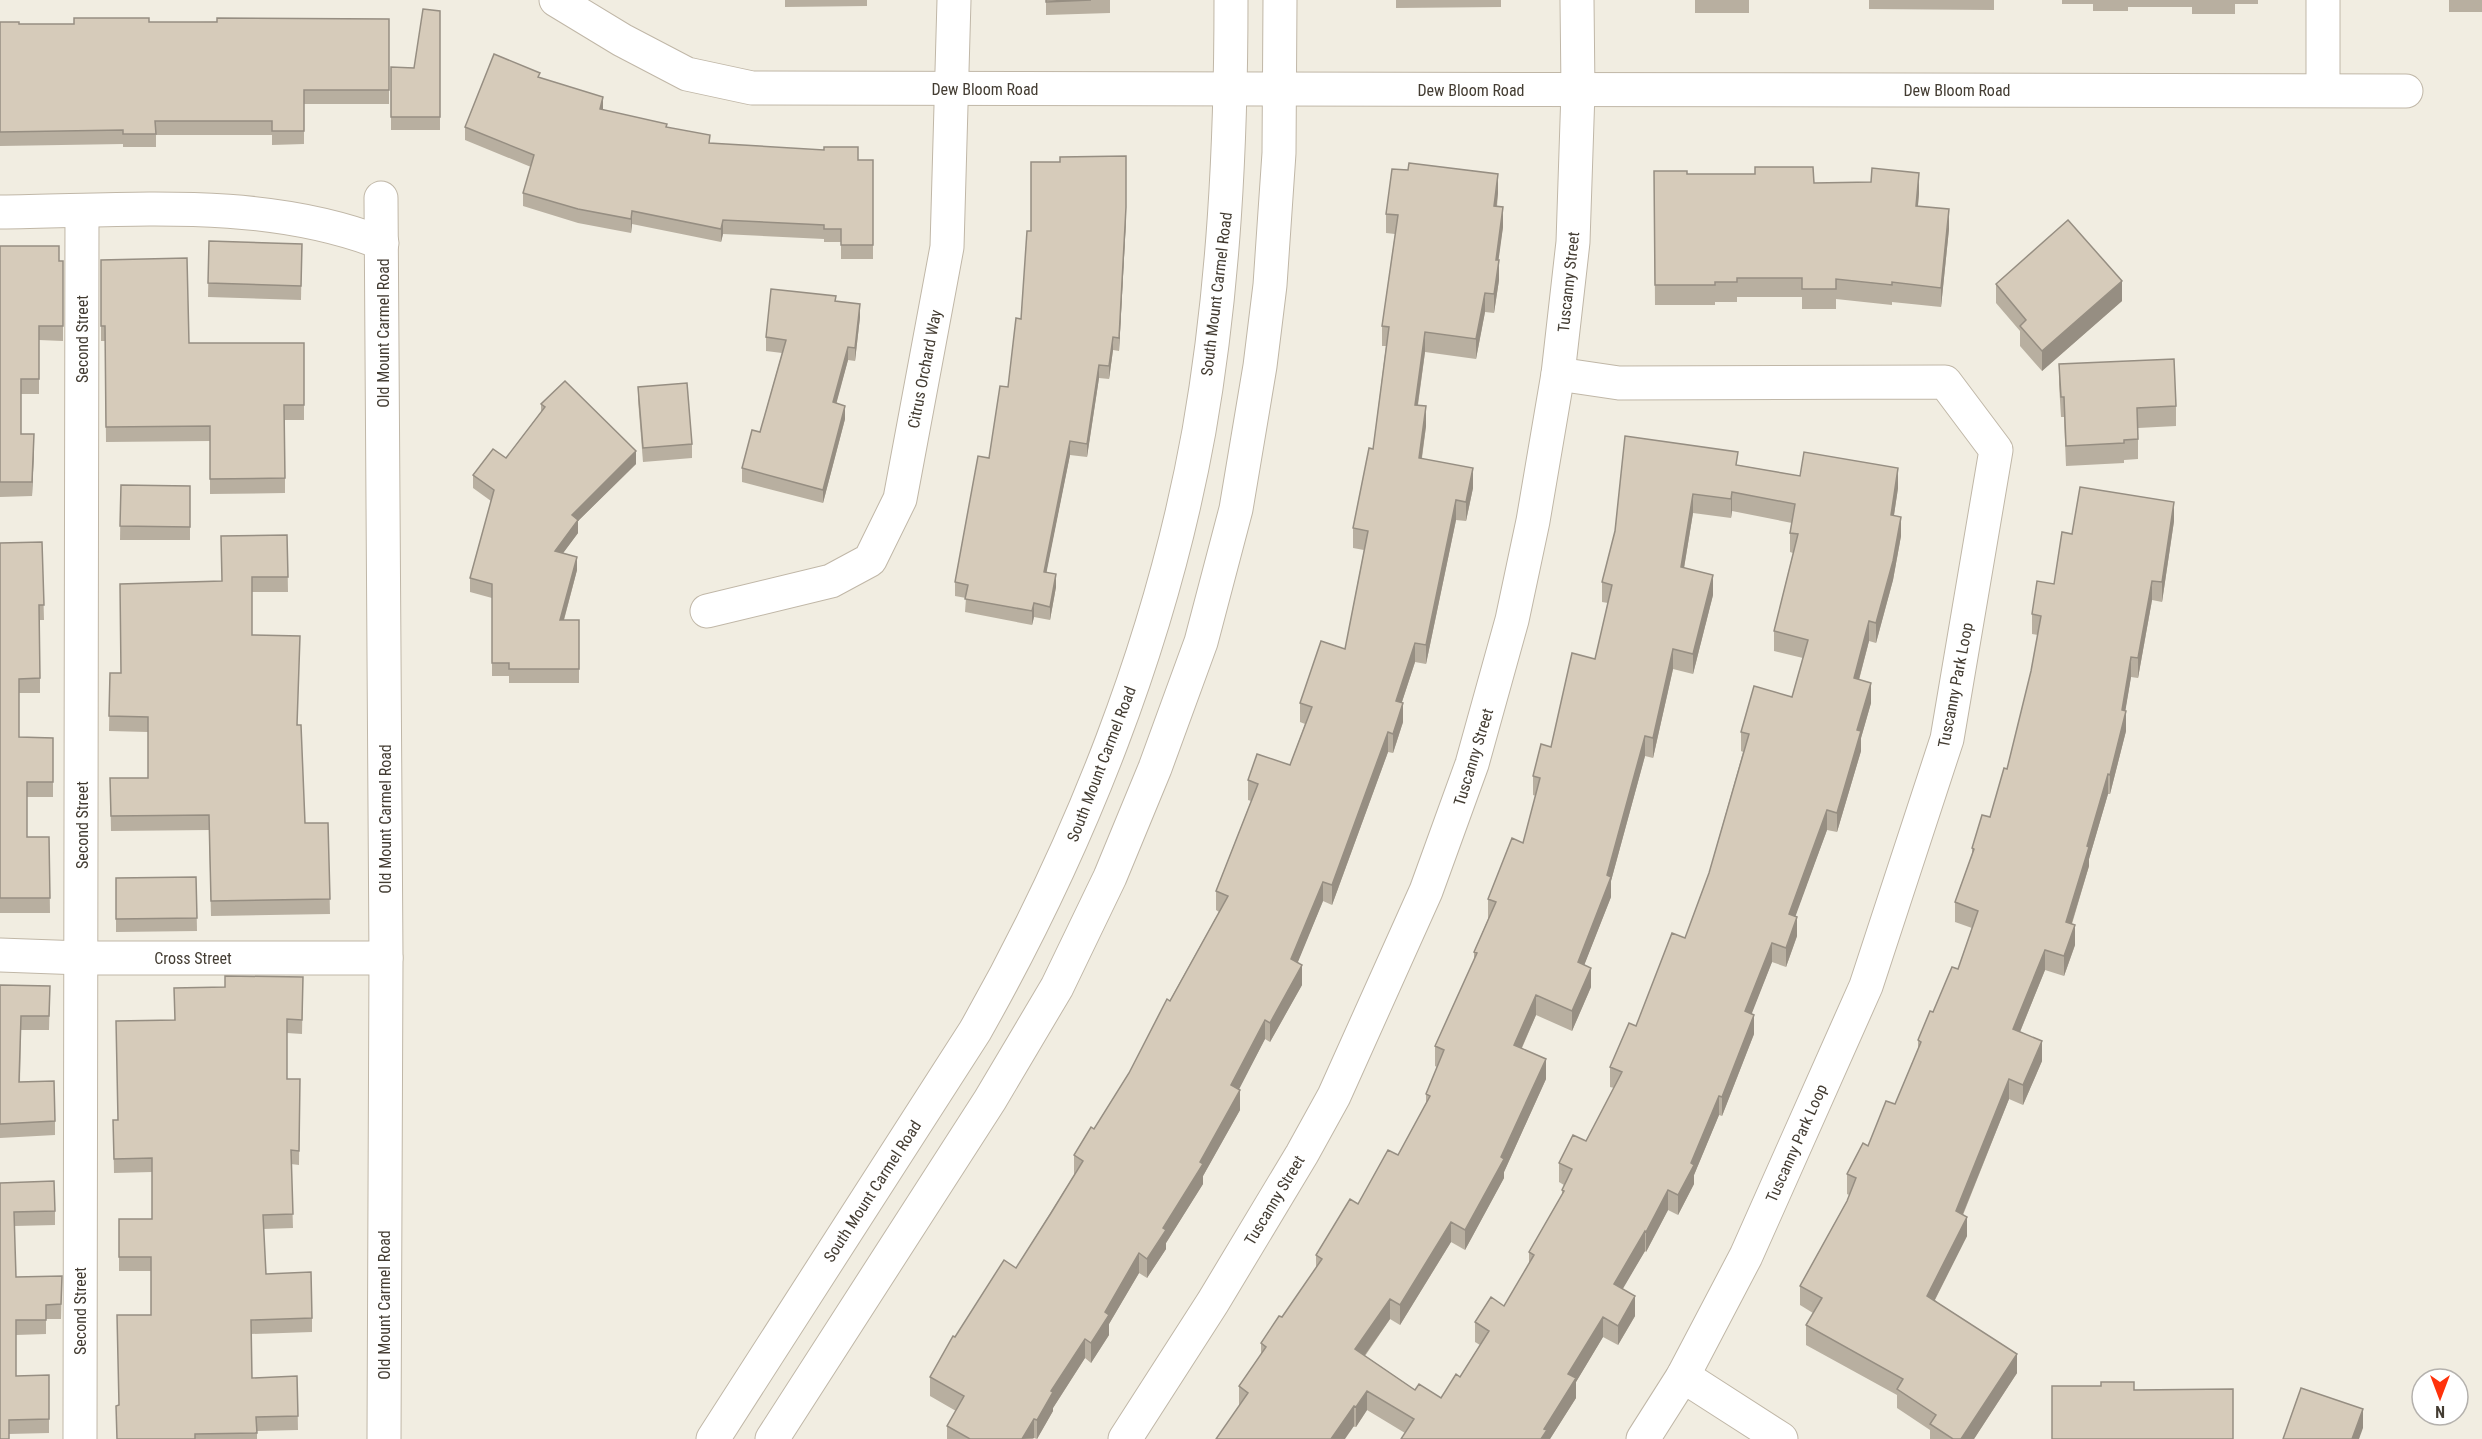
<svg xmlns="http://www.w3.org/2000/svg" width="2482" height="1439" viewBox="0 0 2482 1439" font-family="'Roboto Condensed',sans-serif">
	<rect width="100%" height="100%" fill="#f1ede1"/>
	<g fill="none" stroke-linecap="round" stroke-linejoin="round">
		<defs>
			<g id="minor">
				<path d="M556 0 622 40 687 74 752 88 2406 91"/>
				<path d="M2323 89V0"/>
				<path d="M381 198 386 958 384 1439"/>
				<path d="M0 212C127 211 261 196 382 243"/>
				<path d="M1558 374 1619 383 1945 382 1996 450 1947 739 1866 986 1746 1256 1683 1376 1643 1439"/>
				<path d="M707 611 831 581 870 560 900 499 947 247 954 0"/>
				<path d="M0 955 82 958H386"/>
				<path d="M1683 1376 1781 1439"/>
				<path d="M80 1439 82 211"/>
				<path d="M713 1439 975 1031C1080 846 1161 642 1199 431 1224 288 1231 145 1231 0"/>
				<path d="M772 1439 990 1100 1057 987 1110 877 1155 768 1201 642 1236 509 1260 366 1270 285 1279 153 1280 0"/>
				<path d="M1125 1439 1213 1302 1302 1154 1334 1096 1426 891 1472 764 1512 620 1533 521 1558 374 1573 242 1578 91 1577 0"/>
			</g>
		</defs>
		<use href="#minor" stroke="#c0b7a7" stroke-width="35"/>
		<use href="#minor" stroke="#fff" stroke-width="33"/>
	</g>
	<g fill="#b8afa0" fill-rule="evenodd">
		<path d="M785 0H867V6L785 7Z"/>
		<path d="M1046 0H1110V13L1046 15Z"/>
		<path d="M1396 0H1501V7L1396 8Z"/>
		<rect x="1695" y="0" width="54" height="13"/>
		<path d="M1869 0H1994V10L1869 9Z"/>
		<path d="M2062 0H2258V4H2235V14H2192V7H2128V11H2093V4H2062Z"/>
		<rect x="2449" y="0" width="33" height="12"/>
		<path d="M440 11V130H391V67L414 68Z"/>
		<path d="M389 19V104H304V144L272 145V135H156V147H123V144L0 146V22L19 24H74Z"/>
		<path d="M540 78 603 110 667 127 710 143 858 160H873V259H841V242H824V239L723 234 721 242 632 224 631 233 578 223 523 206V193L531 167 465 140V127Z"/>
		<path d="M1060 162 1126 220 1119 351 1113 350 1109 379 1099 378 1087 457 1070 455 1046 572 1056 587 1050 620 1034 617 1032 625 965 612 966 598 955 596V582L1008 387 1021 319 1031 231Z"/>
		<path d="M1654 171 1687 174 1814 183 1919 193 1918 206 1949 229 1941 307 1892 302V305L1836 299V309H1802V297H1737V302H1715V305H1655Z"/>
		<path d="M1498 193 1497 207 1503 227 1498 260 1499 280 1494 313 1485 312 1476 359 1425 352 1418 405 1426 426 1422 458 1473 488 1466 521 1456 520 1426 664 1415 662 1402 702 1403 722 1393 753 1388 752 1332 905 1323 901 1297 963 1302 985 1270 1042 1265 1039 1238 1090 1240 1110 1203 1176V1184L1166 1243V1249L1147 1278 1139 1273 1109 1324V1335L1091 1363 1085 1358 1053 1408V1411L1037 1439 1034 1438 1033 1439H947V1426L956 1411 930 1396V1377L955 1337 1016 1268 1074 1175V1155L1094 1129 1129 1073 1219 912 1216 910V891L1251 801 1248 800V780L1290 765 1305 724 1300 722V703L1345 649 1364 550 1353 548V528L1373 449 1386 346H1382V326L1395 234 1386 233V214Z"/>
		<path d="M209 241 302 244 301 300 208 297Z"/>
		<path d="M0 246 59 261H63V341L39 340V394H21V434L34 449 32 496 0 497Z"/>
		<path d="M101 260 189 343H304V420H285V493L210 494V441L106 442 105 341H101Z"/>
		<path d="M1996 284 2122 301 2042 371 2020 346V331L1996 303Z"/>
		<path d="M836 301 860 317 855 361 848 360 836 403 845 419 823 503 742 482V468L760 432 782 353 766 351V337Z"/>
		<path d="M2059 364 2176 406V426L2138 428V459L2124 460V463L2066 466 2064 417H2061L2059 384Z"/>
		<path d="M638 387 692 444V458L643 462 638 400Z"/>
		<path d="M541 404 636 464 578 521V533L563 553 577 570 564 620H579V683H509V676H492V598L470 592V578L491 501 473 488V475L506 458 541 412Z"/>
		<path d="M1738 465 1800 476 1898 488 1894 515 1901 536 1893 580 1876 643 1869 641 1859 680 1871 703 1861 738V751L1837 832 1827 830 1795 916 1797 936 1786 967 1772 962 1751 1014 1754 1034 1722 1116 1719 1115 1694 1175V1184L1678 1215 1668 1210 1646 1252 1645 1251 1622 1289 1635 1316 1618 1345 1603 1337 1576 1382V1398L1550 1439H1401L1405 1433 1367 1410 1356 1427 1239 1406V1386L1261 1355V1343L1282 1317 1316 1268V1255L1398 1155 1426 1104V1094L1437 1067 1435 1066V1046L1474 960V952L1488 919V899L1523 843 1536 796 1533 795V776L1551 747 1595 659 1608 603 1602 602V582L1615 531ZM1732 511 1792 523 1790 533V552L1793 553 1774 631V651L1803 658 1792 697 1741 732V751L1743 752 1709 873 1685 938 1636 1026 1610 1067V1087L1614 1088 1586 1141 1559 1163V1182L1564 1185 1562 1190V1195L1529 1252V1265L1504 1306 1475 1322V1342L1480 1345 1460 1377 1441 1398 1415 1390 1365 1356 1390 1319 1400 1325 1451 1242 1465 1250 1504 1178V1172L1546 1079 1522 1048 1536 1015 1572 1031 1591 987 1584 965 1611 897V881L1645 756 1653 758 1673 669 1693 674 1713 595 1684 568 1693 513 1731 518Z"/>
		<path d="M121 485 190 486V540H120Z"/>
		<path d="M2174 521 2162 602 2152 600 2138 678 2131 677 2125 711 2126 731 2110 794H2108L2089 859V866L2072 924 2075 945 2064 976 2045 970 2020 1032 2042 1061 2023 1105 2009 1099 1963 1215 1967 1236 1935 1300 2017 1373 1974 1439H1930V1430L1897 1408V1395L1806 1345V1325L1813 1313 1800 1305V1286L1847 1201 1849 1195 1847 1194V1174L1868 1146 1895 1104 1918 1049V1040L1958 969 1972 928 1955 922V902L1972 854V848L1990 817 2007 769 2031 671 2038 635 2032 634V614L2054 584 2072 534Z"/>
		<path d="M287 535 288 592H252V635L298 725 305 823H328L330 914 211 916 209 830 111 831 110 778H148V732L109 731 110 673H121L222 581Z"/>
		<path d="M42 542 44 620H40V693H19V737L53 738V797H27V837H49L50 913H0V543Z"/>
		<path d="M196 877 197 931 116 932V878Z"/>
		<path d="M303 977 302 1034 287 1033V1079H300L299 1165 291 1164 293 1228 263 1229 266 1274 312 1318V1332L251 1334 252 1378 297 1376 298 1430 257 1431V1439H117L119 1405 151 1315V1271H119V1219H152V1172L114 1173 113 1120H117L174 1020 225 987Z"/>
		<path d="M0 985 50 986 49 1030H21L20 1082 55 1121V1135L0 1138Z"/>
		<path d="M0 1183 55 1211V1225L14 1226 16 1277 62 1276 61 1319H46V1334L16 1335V1376L49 1375V1433L9 1434Z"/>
	</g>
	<g fill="#968e82">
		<path d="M603 97V111L600 109Z"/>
		<path d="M1919 173V193L1916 225V206Z"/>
		<path d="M1498 174V193L1494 226V206Z"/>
		<path d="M1126 207V220L1119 351V338Z"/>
		<path d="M1503 207V227L1496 279V260Z"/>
		<path d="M1949 209V229L1941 307V288Z"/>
		<path d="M632 211V224L631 233V219Z"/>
		<path d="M723 220V234L721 242V229Z"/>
		<path d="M1499 260V280L1494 313V294Z"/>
		<path d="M2122 281V301L2042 371V351Z"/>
		<path d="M1485 293V312L1476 359V339Z"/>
		<path d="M860 304V317L855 361V348Z"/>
		<path d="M1425 332V352L1415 424V405Z"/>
		<path d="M1113 337V350L1109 379V366Z"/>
		<path d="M848 347V360L833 416V402Z"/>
		<path d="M1099 365V378L1087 457V444Z"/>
		<path d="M845 406V419L823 503V490Z"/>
		<path d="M1426 406V426L1419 477V458Z"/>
		<path d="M34 434V449L32 496V482Z"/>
		<path d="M1070 441V455L1044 585V572Z"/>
		<path d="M636 451V464L578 521V533L555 564V551L572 515Z"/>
		<path d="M1473 468V488L1466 521V502Z"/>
		<path d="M1898 468V488L1891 535V515Z"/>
		<path d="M1732 492V511L1731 518V499Z"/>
		<path d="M1693 494V513L1681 586V567Z"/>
		<path d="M1456 500V520L1426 664V645Z"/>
		<path d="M2174 502V521L2162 602V582Z"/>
		<path d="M1901 517V536L1893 580 1876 643V623Z"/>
		<path d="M577 557V570L560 634V620Z"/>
		<path d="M1056 574V587L1050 620V607Z"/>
		<path d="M1713 575V595L1693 674V654Z"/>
		<path d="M2152 581V600L2138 678V658Z"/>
		<path d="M1034 603V617L1032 625V611Z"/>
		<path d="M1869 621V641L1854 698V678Z"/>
		<path d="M1415 643V662L1396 720V701Z"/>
		<path d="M1673 649V669L1653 758V738Z"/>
		<path d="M2131 657V677L2125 713 2126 711V731L2110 794V775Z"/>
		<path d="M1871 683V703L1861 738V751L1837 832V813L1857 730Z"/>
		<path d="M1403 703V722L1393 753V734Z"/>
		<path d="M1388 732V752L1332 905V885Z"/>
		<path d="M1645 736V756L1611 881V897L1578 981V962L1607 875Z"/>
		<path d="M2108 774V794L2089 859V866L2066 942V922L2087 846Z"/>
		<path d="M1827 810V830L1789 934V914Z"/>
		<path d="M1323 882V901L1291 979V959Z"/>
		<path d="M1797 917V936L1786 967V948Z"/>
		<path d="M2075 925V945L2064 976V956Z"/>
		<path d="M1772 943V962L1745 1031V1011Z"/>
		<path d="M2045 950V970L2013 1049V1029Z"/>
		<path d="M1302 965V985L1270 1042V1023Z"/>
		<path d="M1591 968V987L1572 1031V1011Z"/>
		<path d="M1536 995V1015L1514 1065V1045Z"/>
		<path d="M1754 1015V1034L1722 1116V1097Z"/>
		<path d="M1265 1020V1039L1231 1105V1085Z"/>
		<path d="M2042 1041V1061L2023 1105V1085Z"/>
		<path d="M1546 1059V1079L1504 1172V1178L1465 1250V1230L1501 1157Z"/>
		<path d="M2009 1079V1099L1956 1231V1211Z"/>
		<path d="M1240 1090V1110L1203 1176V1184L1166 1243V1249L1147 1278V1259L1163 1228Z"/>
		<path d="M1719 1096V1115L1694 1175V1184L1678 1215V1195Z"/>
		<path d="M1668 1190V1210L1646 1252V1232Z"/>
		<path d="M1967 1217V1236L1927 1315V1296Z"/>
		<path d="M1451 1222V1242L1400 1325V1305Z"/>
		<path d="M1645 1231V1251L1614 1304V1284Z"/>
		<path d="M1139 1253V1273L1109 1324V1335L1091 1363V1343L1105 1312Z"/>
		<path d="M1635 1296V1316L1618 1345V1326Z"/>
		<path d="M1390 1299V1319L1355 1369V1349Z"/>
		<path d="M1603 1317V1337L1576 1382V1398L1550 1439H1541L1544 1429 1568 1374Z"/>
		<path d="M1085 1339V1358L1053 1408V1411L1037 1439V1420L1051 1391Z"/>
		<path d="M2017 1354V1373L1974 1439H1961Z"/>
		<path d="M1367 1391V1410L1356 1427V1407Z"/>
		<path d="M1354 1406V1426L1345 1439H1331Z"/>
		<path d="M2363 1409V1428L2359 1439H2352Z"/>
		<path d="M1034 1419V1438L1022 1439Z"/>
	</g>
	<g fill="#d6cbba" stroke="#968e82" stroke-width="1.5" fill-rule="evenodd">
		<path d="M1046 0H1091L1046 2Z"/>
		<path d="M423 9 440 11V117H391V67L414 68Z"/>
		<path d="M74 18H149V22H217V18L389 19V90H304V131H272V121H155L156 134H123V130L0 132V22H19V24H74Z"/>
		<path d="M494 54 540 73 538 77 603 97 600 109 667 124 666 127 710 135 709 143 824 150V147H858V160H873V245H841V229H824V225L723 220 721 229 632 211 631 219 578 209 523 193 534 155 465 127Z"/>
		<path d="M1126 156V207L1119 338 1113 337 1109 366 1099 365 1087 444 1070 441 1044 572 1056 574 1050 607 1034 603 1032 611 965 599 968 585 955 582 978 456 989 458 1000 386 1008 387 1016 318 1021 319 1027 231H1031V162H1060V157Z"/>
		<path d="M1409 163 1498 174 1494 206 1503 207 1496 260H1499L1494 294 1485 293 1476 339 1425 332 1415 405 1426 406 1419 458 1473 468 1466 502 1456 500 1426 645 1415 643 1396 701 1403 703 1393 734 1388 732 1332 885 1323 882 1291 959 1302 965 1270 1023 1265 1020 1231 1085 1240 1090 1200 1162 1203 1164 1163 1228 1166 1230 1147 1259 1139 1253 1105 1312 1109 1315 1091 1343 1085 1339 1051 1391 1053 1392 1037 1420 1034 1419 1022 1439H970L947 1426 964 1396 930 1377 953 1336 955 1337 1004 1260 1016 1268 1051 1213 1083 1161 1074 1155 1091 1127 1094 1129 1129 1073 1167 999 1170 1001 1228 896 1216 891 1258 784 1248 780 1257 754 1290 765 1312 707 1300 703 1321 641 1345 649 1368 531 1353 528 1369 448 1373 449 1389 327 1382 326 1398 215 1386 214 1392 169 1408 170Z"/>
		<path d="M1755 167H1813L1814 183 1871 182 1872 168 1919 173 1916 206 1949 209 1941 288 1892 282V285L1836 279V289H1802V278H1737V282H1715V285H1655L1654 171H1687V174H1755Z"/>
		<path d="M2068 220 2122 281 2042 351 2020 326 2026 320 1996 284Z"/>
		<path d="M209 241 302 244 301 286 208 283Z"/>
		<path d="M0 246H59V261H63V326H39V379H21V434H34L32 482H0Z"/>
		<path d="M187 258 189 343H304V405H284L285 478 210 479V426L106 427 105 326H101V260Z"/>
		<path d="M771 289 836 296 835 301 860 304 855 348 848 347 833 402 845 406 823 490 742 468 752 430 760 432 786 340 766 337Z"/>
		<path d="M2174 359 2176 406 2137 408 2138 439 2124 440V443L2066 446 2064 397H2061L2059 364Z"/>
		<path d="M565 381 636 451 572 515 578 520 555 551 577 557 560 620H579V669H509V663H492V584L470 578 494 490 473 475 493 449 506 458 545 407 541 404Z"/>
		<path d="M687 383 692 444 643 448 638 387Z"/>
		<path d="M1625 436 1738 452 1736 465 1800 476 1804 452 1898 468 1891 515 1901 517 1893 561 1876 623 1869 621 1854 678 1871 683 1857 730 1861 731 1837 813 1827 810 1789 914 1797 917 1786 948 1772 943 1745 1011 1754 1015 1722 1097 1719 1096 1691 1163 1694 1165 1678 1195 1668 1190 1646 1232 1645 1231 1614 1284 1635 1296 1618 1326 1603 1317 1568 1374 1576 1378 1544 1429 1547 1430 1541 1439H1401L1414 1419 1367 1391 1356 1407 1354 1406 1331 1439H1216L1248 1393 1239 1386 1266 1347 1261 1343 1279 1316 1282 1317 1322 1259 1316 1255 1350 1199 1358 1204 1388 1150 1398 1155 1430 1096 1426 1094 1444 1050 1435 1046 1477 953 1474 952 1496 902 1488 899 1512 838 1523 843 1540 778 1533 776 1541 744 1551 747 1572 653 1595 659 1612 585 1602 582 1615 531ZM1732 492 1795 504 1790 533 1798 534 1774 631 1808 640 1792 697 1754 686 1741 732 1749 734 1709 873 1685 938 1672 933 1636 1026 1629 1023 1610 1067 1622 1072 1586 1141 1573 1135 1559 1163 1572 1169 1562 1190 1564 1191 1529 1252 1534 1255 1504 1306 1491 1297 1475 1322 1489 1331 1460 1377 1456 1374 1441 1398 1419 1384 1415 1390 1355 1349 1390 1299 1400 1305 1451 1222 1465 1230 1504 1159 1501 1157 1546 1059 1514 1045 1536 995 1572 1011 1591 968 1578 962 1611 877 1607 875 1645 736 1653 738 1673 649 1693 654 1713 575 1681 567 1693 494 1731 499Z"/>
		<path d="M121 485 190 486V527L120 526Z"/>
		<path d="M2080 487 2174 502 2162 582 2152 581 2138 658 2131 657 2122 710 2126 711 2110 775 2108 774 2087 846 2089 847 2066 922 2075 925 2064 956 2045 950 2013 1029 2042 1041 2023 1085 2009 1079 1956 1211 1967 1217 1927 1296 2017 1354 1961 1439H1953L1930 1424 1936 1415 1897 1389 1903 1379 1806 1325 1822 1298 1800 1286 1847 1201 1856 1178 1847 1174 1863 1143 1868 1146 1886 1101 1895 1104 1921 1042 1918 1040 1930 1011 1933 1012 1952 967 1958 969 1978 911 1955 902 1974 849 1972 848 1982 815 1990 817 2004 768 2007 769 2031 671 2041 616 2032 614 2037 581 2054 584 2062 532 2072 534Z"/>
		<path d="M287 535 288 577H252V635L300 636 297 725H301L305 823H328L330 899 211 901 209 815 111 816 110 778H148V717L109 716 110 673H121L120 584 222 581 221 536Z"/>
		<path d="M42 542 44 605H39L40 678 19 679V737L53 738V782H27V837H49L50 898H0V543Z"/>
		<path d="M196 877 197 918 116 919V878Z"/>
		<path d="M225 976 303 977 302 1020 287 1019V1079H300L299 1151 291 1150 293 1214 263 1215 266 1274 311 1272 312 1318 251 1320 252 1378 297 1376 298 1416 256 1417 257 1433 195 1434V1439H117L116 1406 119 1405 117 1315H151V1257H119V1219H152V1158L114 1159 113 1120H118L116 1021 175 1020 174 988 225 987Z"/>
		<path d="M0 985 50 986 49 1016H21L19 1082 54 1081 55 1121 0 1124Z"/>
		<path d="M54 1181 55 1211 14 1212 16 1277 62 1276 61 1304 46 1305V1320H16V1376L49 1375V1419L9 1420V1439H0V1183Z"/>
		<path d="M2101 1382H2134V1390L2233 1389V1439H2052V1386H2101Z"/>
		<path d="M2301 1388 2363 1409 2352 1439H2283Z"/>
	</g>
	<g text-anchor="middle" stroke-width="6" stroke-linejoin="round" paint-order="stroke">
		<g font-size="16" fill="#433c32" stroke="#fff">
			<text x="985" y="95">Dew Bloom Road</text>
			<text x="1471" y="96">Dew Bloom Road</text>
			<text x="1957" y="96">Dew Bloom Road</text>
			<text transform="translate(1568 282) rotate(-84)" y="6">Tuscanny Street</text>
			<text transform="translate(1216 294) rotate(-83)" y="6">South Mount Carmel Road</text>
			<text transform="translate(383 333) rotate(-90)" y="6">Old Mount Carmel Road</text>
			<text transform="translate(82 339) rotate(-90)" y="6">Second Street</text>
			<text transform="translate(924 369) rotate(-79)" y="6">Citrus Orchard Way</text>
			<text transform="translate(1955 685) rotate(-79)" y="6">Tuscanny Park Loop</text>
			<text transform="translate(1473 757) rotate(-73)" y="6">Tuscanny Street</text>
			<text transform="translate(1101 764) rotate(-69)" y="6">South Mount Carmel Road</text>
			<text transform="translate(385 819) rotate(-90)" y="6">Old Mount Carmel Road</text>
			<text transform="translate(82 825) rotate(-90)" y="6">Second Street</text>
			<text x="193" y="964">Cross Street</text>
			<text transform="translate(1796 1143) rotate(-66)" y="6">Tuscanny Park Loop</text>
			<text transform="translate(872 1191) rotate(-57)" y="6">South Mount Carmel Road</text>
			<text transform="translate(1274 1200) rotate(-59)" y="6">Tuscanny Street</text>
			<text transform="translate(384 1305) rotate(-90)" y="6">Old Mount Carmel Road</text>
			<text transform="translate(80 1311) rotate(-90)" y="6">Second Street</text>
		</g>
	</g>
	<g transform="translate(2440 1397) rotate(180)"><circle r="28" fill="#ffffff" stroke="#b4b1ad" stroke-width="1.5"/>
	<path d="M0-4.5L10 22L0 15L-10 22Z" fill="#ff320b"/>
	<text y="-9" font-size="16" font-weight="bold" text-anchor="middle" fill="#433c32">N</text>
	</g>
</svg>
